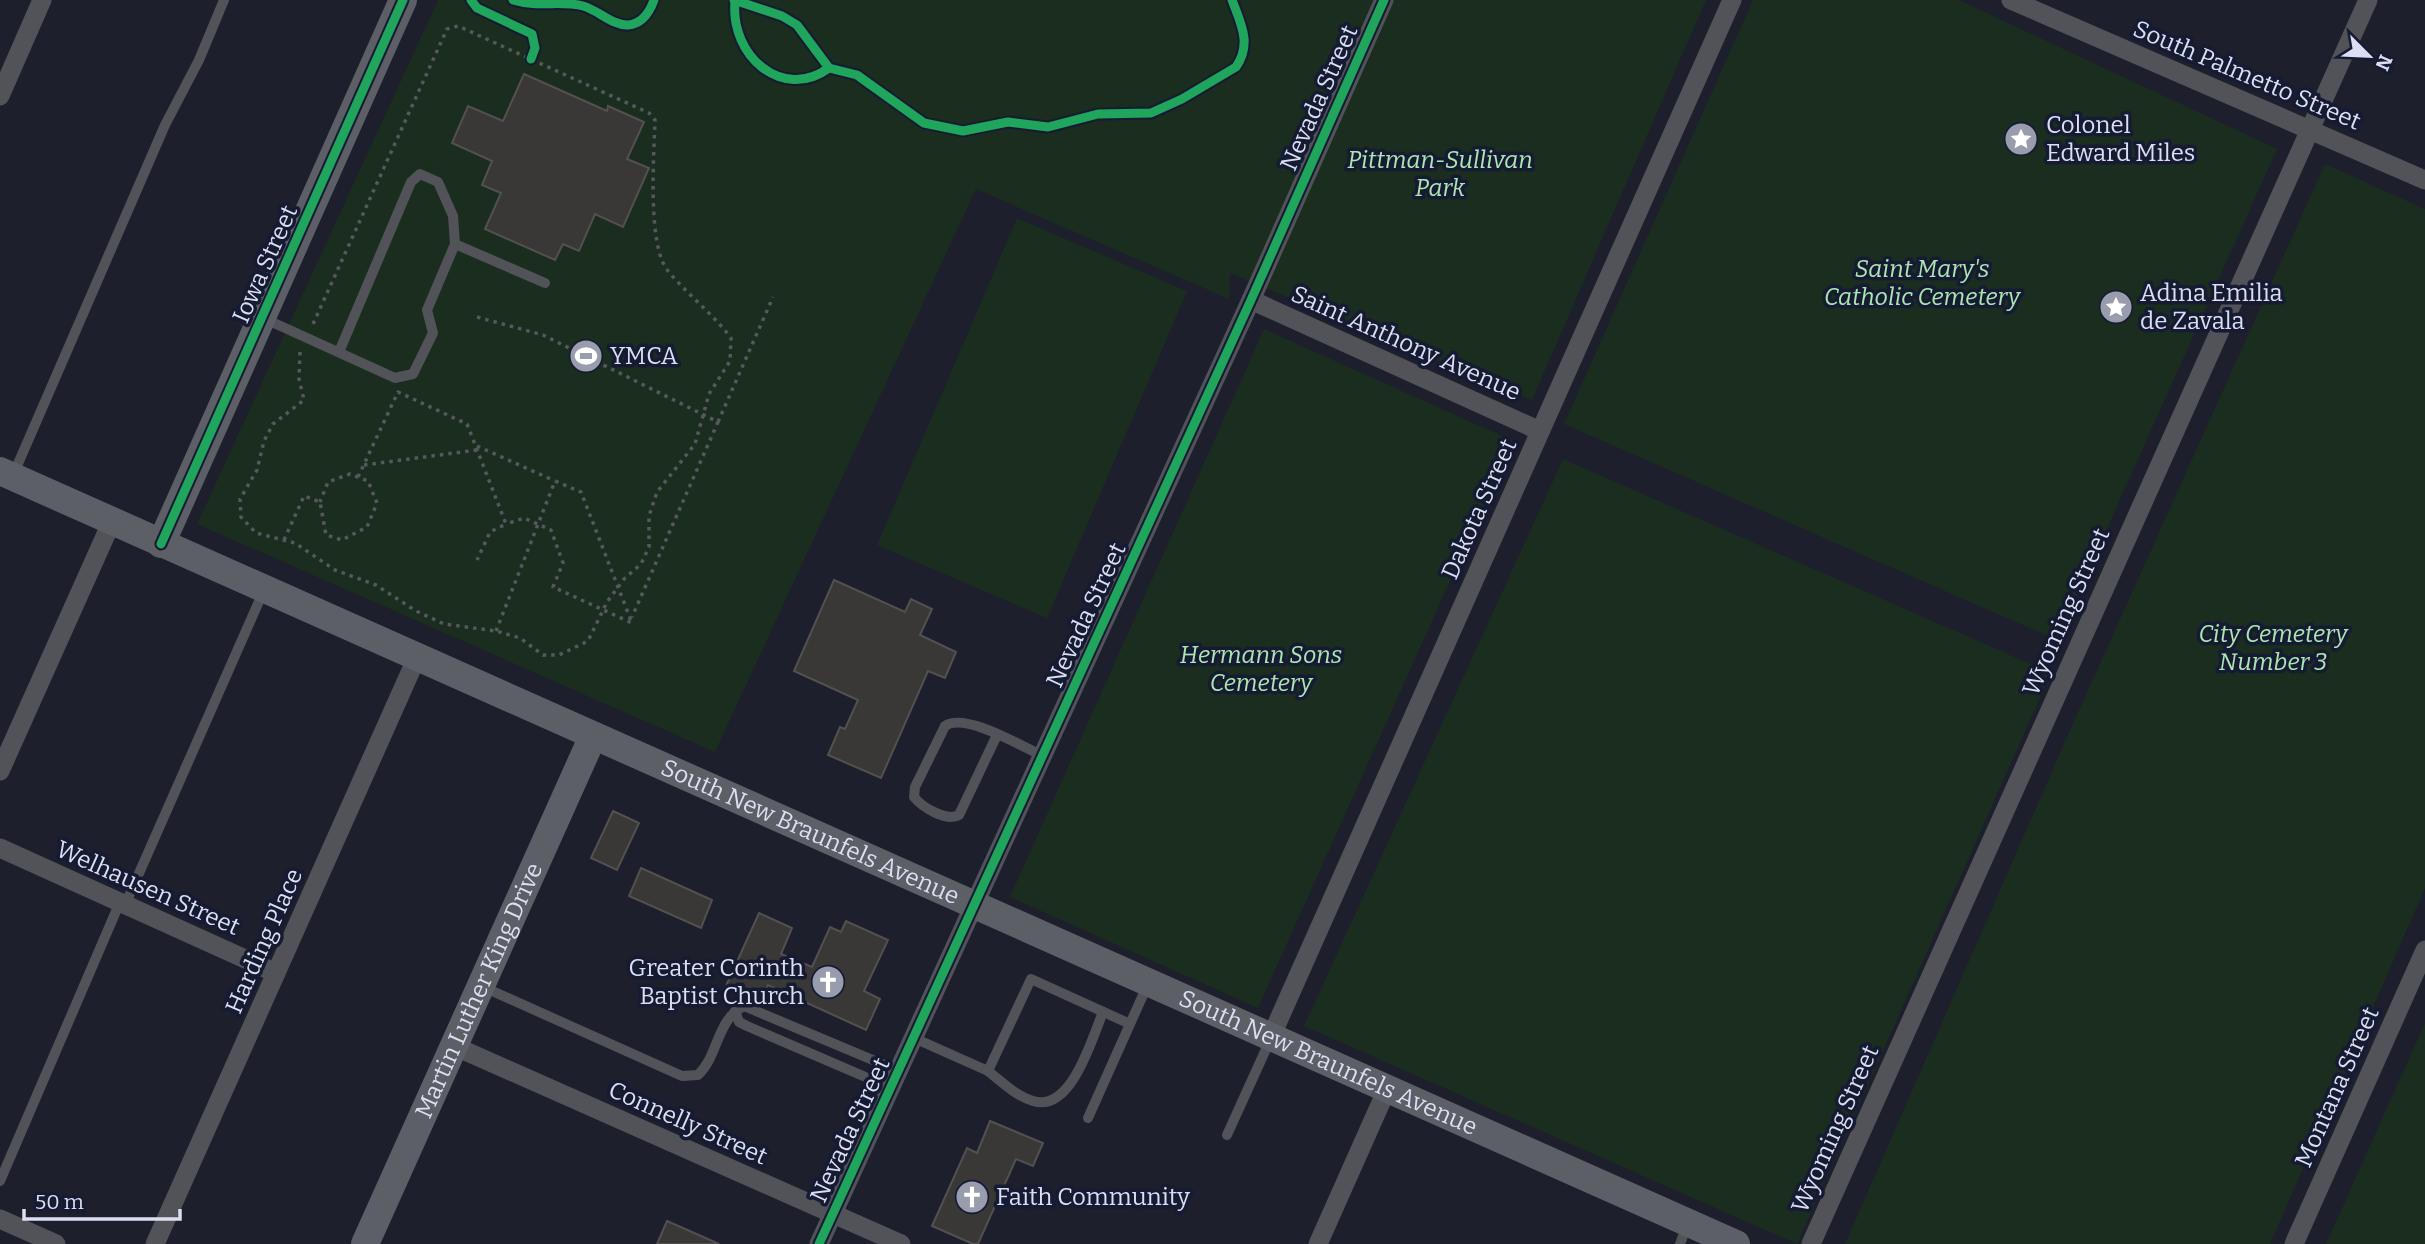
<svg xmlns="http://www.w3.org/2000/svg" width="2425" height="1244" viewBox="0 0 2425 1244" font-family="Bitter,serif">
	<rect width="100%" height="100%" fill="#1d1f2d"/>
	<g fill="#1b2d1e">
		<path d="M438 0H1706L1532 400 1230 273 1229 299 976 189 715 752 197 524Z"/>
		<path d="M1753 0H1959L2277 149 2057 640 1564 424Z"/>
		<path d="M2325 164 2425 209V888L2270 1244H1845L2071 728Z"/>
		<path d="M1017 218 1187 291 1047 618 877 545Z"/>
		<path d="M1264 329 1513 441 1258 1008 1010 897Z"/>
		<path d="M1563 459 2051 673 1797 1244 1304 1026Z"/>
		<path d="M2425 1023V1244H2326Z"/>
	</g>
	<g fill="#3a3837" stroke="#535050" stroke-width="2">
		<path d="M524 74 607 111 608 106 644 122 627 159 649 168 623 227 595 214 579 251 563 244 555 260 485 229 501 193 482 185 492 161 452 143 468 106 503 121Z"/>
		<path d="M834 580 905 612 911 599 932 609 920 635 956 652 945 678 928 671 881 778 828 755 840 727 845 729 858 700 794 671Z"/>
		<path d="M613 811 639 823 617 870 591 858Z"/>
		<path d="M641 868 712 900 701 928 629 896Z"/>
		<path d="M759 913 792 928 781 954 812 967 830 927 841 932 846 921 888 940 864 991 880 999 866 1030 768 985 760 1003 725 988Z"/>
		<path d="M990 1121 1043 1143 1033 1166 1016 1159 978 1244H973L932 1226 967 1148 977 1153Z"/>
		<path d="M667 1221 719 1244H657Z"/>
	</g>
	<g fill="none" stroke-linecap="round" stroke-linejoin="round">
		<g stroke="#555860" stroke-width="3.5" stroke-dasharray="3.5 5" stroke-linecap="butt">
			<path d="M477 317 543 335 718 422 632 617"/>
			<path d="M300 352 299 379 304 400 273 424 264 441 257 470 240 499 241 517 256 533 295 543 335 570 376 585 416 611 444 624 496 631 520 638 543 655H559L588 641 607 602 624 579 641 564 649 547V516L657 492 695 444 709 394 730 361 731 338C712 313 688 295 668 271 647 246 654 154 655 120L649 113 458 26 447 29 313 324"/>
			<path d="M718 422 773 297"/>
			<path d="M477 446 555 481"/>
			<path d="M364 465 477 450"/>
			<path d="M358 477 398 392 467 424 506 524 490 532 477 560"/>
			<path d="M284 540 304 496 320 502 326 535 342 540 367 527 377 503 368 481 350 474 328 482 320 502"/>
			<path d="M496 631 555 481 581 492 632 623 553 587 563 563 551 530 524 518 506 524"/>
		</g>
		<g stroke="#515359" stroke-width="10">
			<path d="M455 244 545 283"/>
			<path d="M263 318 395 378 413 374 433 333 427 310 455 244 453 216 438 182 420 174 411 182 339 352"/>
			<path d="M14 473 165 125 199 60 224 0"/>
			<path d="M997 735 959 815C946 822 922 807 914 797L915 787 945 726C965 712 1021 746 1043 756"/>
			<path d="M125 905 264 590"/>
			<path d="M481 986 682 1076 698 1075C719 1055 716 1020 744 1006L899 1071"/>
			<path d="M735 1011 739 1022 747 1026 891 1088"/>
			<path d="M914 1038 988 1071 1031 979 1130 1024"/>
			<path d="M988 1071C1002 1082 1016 1096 1033 1101 1071 1113 1092 1039 1103 1012"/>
			<path d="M1088 1118 1147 986"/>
			<path d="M1227 1135 1271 1038"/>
			<path d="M0 1181 120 902"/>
			<path d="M1680 1244 1687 1225"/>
		</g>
		<g stroke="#515359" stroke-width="19">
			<path d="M2011 0 2425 180"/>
			<path d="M0 96 42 0"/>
			<path d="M1251 300 1540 431"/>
			<path d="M0 771 112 521"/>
			<path d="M0 848 276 973"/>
			<path d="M1271 1037 1732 0"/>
			<path d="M454 1046 901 1244"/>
			<path d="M0 1219 56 1244"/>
			<path d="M155 1244 417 657"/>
			<path d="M819 1244 1251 300 1384 0"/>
			<path d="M1318 1244 1387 1089"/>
			<path d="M1811 1244 2368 0"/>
			<path d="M2294 1244 2425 950"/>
		</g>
		<g stroke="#5c5f66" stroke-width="28">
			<path id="s1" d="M0 471 1736 1244"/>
			<path d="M161 544 403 0"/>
			<path id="s2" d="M365 1244 593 736"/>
		</g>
		<defs>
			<g id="cycleway">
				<path d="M471 0 477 8 532 34 535 48 531 59"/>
				<path d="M513 0C539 8 560 0 583 6 598 10 613 26 628 25 642 24 650 11 654 0"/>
				<path d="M734 0 782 16 797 25 829 68 857 75 924 123 963 131 1008 122 1048 127 1098 114 1151 113 1182 99 1236 67C1252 44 1241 24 1232 0"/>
				<path d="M735 2C730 55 782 102 829 68"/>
				<path d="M161 544 403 0"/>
				<path d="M819 1244 1251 300 1384 0"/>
			</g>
		</defs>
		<use href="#cycleway" stroke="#161b34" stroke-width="13"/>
		<use href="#cycleway" stroke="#20a55d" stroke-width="9"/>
	</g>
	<defs>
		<symbol id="sight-disc" viewBox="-11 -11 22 22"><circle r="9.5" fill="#989cac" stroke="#161b34"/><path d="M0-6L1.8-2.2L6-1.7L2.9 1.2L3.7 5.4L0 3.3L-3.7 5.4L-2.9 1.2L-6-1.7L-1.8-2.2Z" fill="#fff"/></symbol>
		<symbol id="stadium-disc" viewBox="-11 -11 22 22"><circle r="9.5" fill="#989cac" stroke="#161b34"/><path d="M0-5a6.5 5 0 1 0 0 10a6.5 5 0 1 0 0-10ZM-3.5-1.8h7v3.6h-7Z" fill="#fff"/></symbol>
		<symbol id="church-disc" viewBox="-11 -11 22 22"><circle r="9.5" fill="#989cac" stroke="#161b34"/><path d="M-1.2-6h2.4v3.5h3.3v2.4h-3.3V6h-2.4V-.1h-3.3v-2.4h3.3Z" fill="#fff"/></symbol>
	</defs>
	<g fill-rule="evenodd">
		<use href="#sight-disc" x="2002" y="120" width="38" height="38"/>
		<use href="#sight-disc" x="2097" y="288" width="38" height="38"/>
		<use href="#stadium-disc" x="567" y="337" width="38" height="38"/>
		<use href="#church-disc" x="809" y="963" width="38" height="38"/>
		<use href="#church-disc" x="953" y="1178" width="38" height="38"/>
	</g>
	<g text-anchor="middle" stroke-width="7" stroke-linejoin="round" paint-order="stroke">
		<g font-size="24" fill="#dbdff1" stroke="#161b34">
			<text transform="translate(2247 75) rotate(23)" y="8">South Palmetto Street</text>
			<text transform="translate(1319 98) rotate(-66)" y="8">Nevada Street</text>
			<text transform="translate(265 264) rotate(-66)" y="8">Iowa Street</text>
			<text transform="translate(1406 343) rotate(24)" y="8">Saint Anthony Avenue</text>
			<text transform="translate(1479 509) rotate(-66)" y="8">Dakota Street</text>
			<text transform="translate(2066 612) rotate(-66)" y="8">Wyoming Street</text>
			<text transform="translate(1086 615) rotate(-65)" y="8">Nevada Street</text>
			<text dy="8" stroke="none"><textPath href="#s1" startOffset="887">South New Braunfels Avenue</textPath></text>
			<text transform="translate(148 888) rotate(24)" y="8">Welhausen Street</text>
			<text transform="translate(264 941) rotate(-66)" y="8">Harding Place</text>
			<text dy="8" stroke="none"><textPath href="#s2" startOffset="278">Martin Luther King Drive</textPath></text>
			<text dy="8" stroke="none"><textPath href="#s1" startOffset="1454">South New Braunfels Avenue</textPath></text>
			<text transform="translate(2337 1087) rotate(-66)" y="8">Montana Street</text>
			<text transform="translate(688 1123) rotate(24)" y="8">Connelly Street</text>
			<text transform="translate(1835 1129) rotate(-66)" y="8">Wyoming Street</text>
			<text transform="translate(850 1130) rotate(-65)" y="8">Nevada Street</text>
		</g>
		<g font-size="24" fill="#dbdff1" stroke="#161b34" text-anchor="start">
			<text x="2046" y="133">Colonel<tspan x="2046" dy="28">Edward Miles</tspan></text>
			<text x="2140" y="301">Adina Emilia<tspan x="2140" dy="28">de Zavala</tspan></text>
			<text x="610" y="364">YMCA</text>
			<text x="804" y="976" text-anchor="end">Greater Corinth<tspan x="804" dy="28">Baptist Church</tspan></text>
			<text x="996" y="1205">Faith Community</text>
		</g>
		<g font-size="24" font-style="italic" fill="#ade7af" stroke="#161b34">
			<text x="1440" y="168">Pittman-Sullivan<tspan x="1440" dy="28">Park</tspan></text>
			<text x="1922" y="277">Saint Mary's<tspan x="1922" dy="28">Catholic Cemetery</tspan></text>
			<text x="2273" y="642">City Cemetery<tspan x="2273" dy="28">Number 3</tspan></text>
			<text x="1261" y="663">Hermann Sons<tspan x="1261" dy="28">Cemetery</tspan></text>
		</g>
	</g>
	<g transform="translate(2369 56) rotate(114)" stroke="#161b34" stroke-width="5" paint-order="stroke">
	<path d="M0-5L12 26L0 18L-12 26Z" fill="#dbdff1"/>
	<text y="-10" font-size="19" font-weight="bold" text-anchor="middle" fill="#dbdff1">N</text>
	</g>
	<path d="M24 1209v10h156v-10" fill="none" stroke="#dbdff1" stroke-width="3.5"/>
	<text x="35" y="1209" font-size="21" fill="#dbdff1" stroke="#161b34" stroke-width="5" paint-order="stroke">50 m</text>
</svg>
